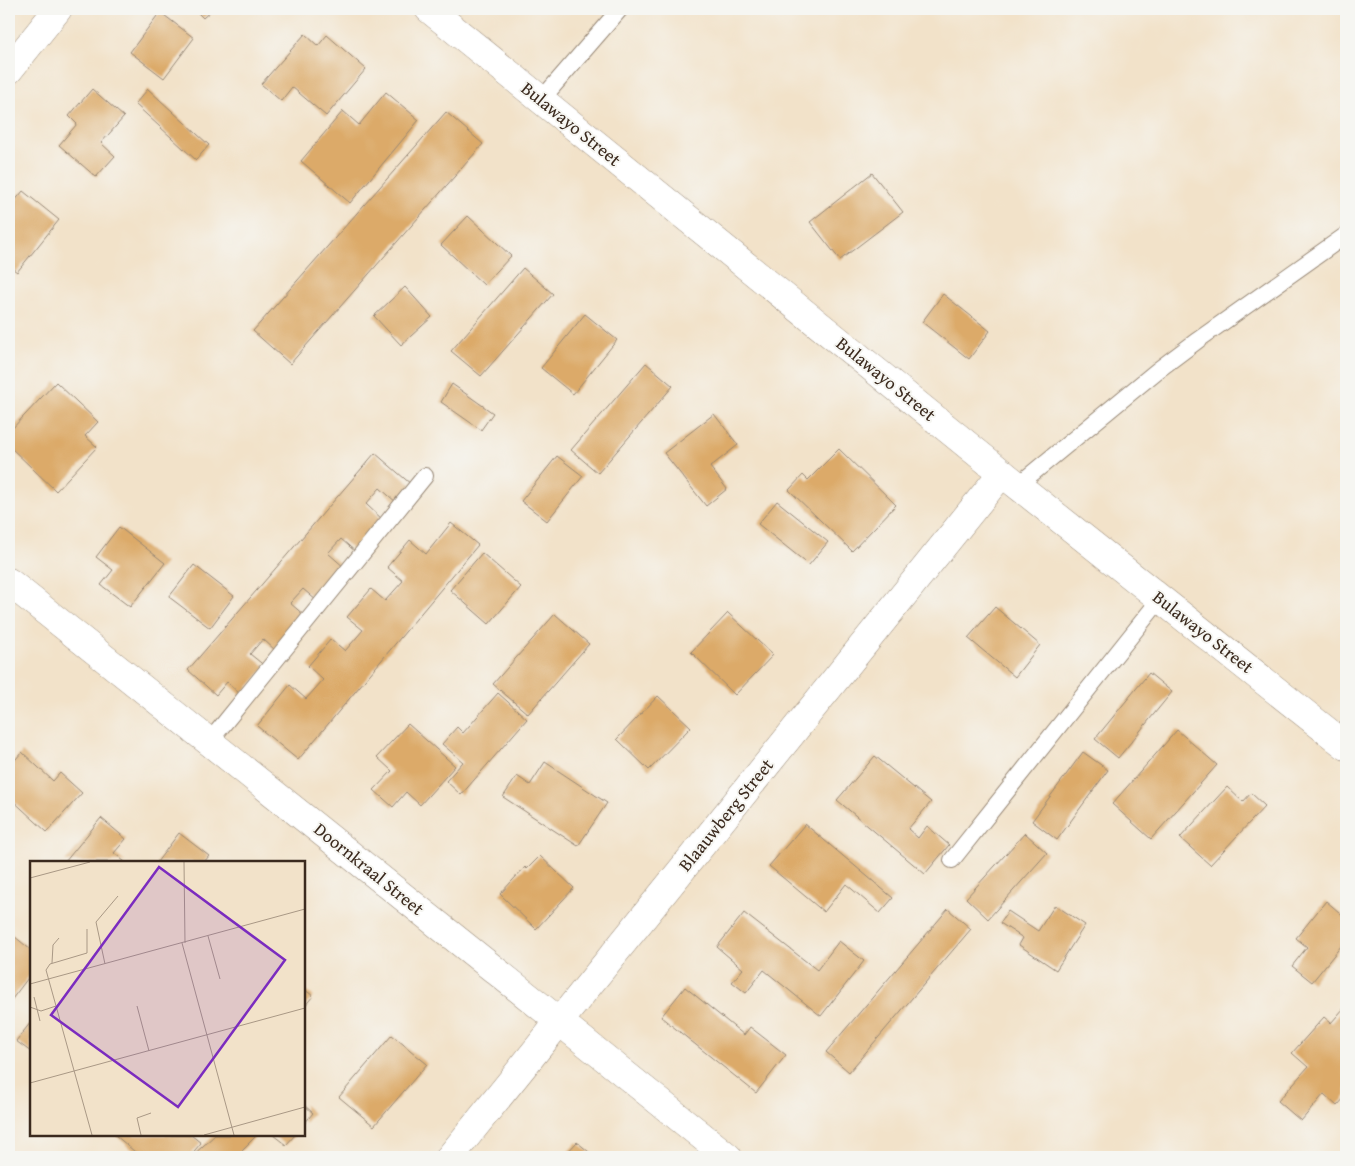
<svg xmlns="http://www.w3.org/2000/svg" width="1355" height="1166" viewBox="0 0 1355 1166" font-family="'Gentium Book Plus',serif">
	<rect width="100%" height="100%" fill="#f6f6f2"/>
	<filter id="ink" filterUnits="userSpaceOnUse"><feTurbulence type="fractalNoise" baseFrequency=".02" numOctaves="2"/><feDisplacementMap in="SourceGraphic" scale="10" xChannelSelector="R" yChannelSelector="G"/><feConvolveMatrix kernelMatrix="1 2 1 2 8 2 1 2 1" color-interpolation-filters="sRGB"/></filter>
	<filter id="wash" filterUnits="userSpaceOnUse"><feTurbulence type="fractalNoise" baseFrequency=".0096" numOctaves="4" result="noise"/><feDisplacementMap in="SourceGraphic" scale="20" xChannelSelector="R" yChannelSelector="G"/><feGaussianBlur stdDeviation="1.12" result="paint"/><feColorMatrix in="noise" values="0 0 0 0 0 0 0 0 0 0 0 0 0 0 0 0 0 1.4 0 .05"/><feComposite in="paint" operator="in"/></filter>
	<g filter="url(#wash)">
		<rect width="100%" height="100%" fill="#f2e2c9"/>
		<g id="blocks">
			<g fill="#dcaa69">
				<path d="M194 9H213L203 18Z"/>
				<path d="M160 12 194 38 164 78 130 52Z"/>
				<path d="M305 34 318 46 327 35 366 69 326 116 292 87 281 101 261 84Z"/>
				<path d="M92 89 124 117 101 143 115 156 96 177 59 145 77 124 69 116Z"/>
				<path d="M148 89 209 145 196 160 135 104Z"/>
				<path d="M386 92 419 120 350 203 301 161 343 111 359 125Z"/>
				<path d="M446 112 483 144 290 364 253 331Z"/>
				<path d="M872 173 903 212 840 260 810 222Z"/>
				<path d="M23 191 59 220 17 272 9 266V208Z"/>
				<path d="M468 216 511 256 484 285 441 245Z"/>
				<path d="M523 268 553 294 481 376 451 351Z"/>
				<path d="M405 287 432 317 401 345 374 316Z"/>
				<path d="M943 294 990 331 969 359 922 322Z"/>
				<path d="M585 314 617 340 573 394 541 368Z"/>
				<path d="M646 363 673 386 598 473 571 450Z"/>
				<path d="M56 382 98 422 85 436 97 447 56 491 9 446V432Z"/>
				<path d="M452 384 493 413 481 430 441 402Z"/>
				<path d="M714 414 738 445 710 467 727 489 706 506 664 453Z"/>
				<path d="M839 449 896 505 852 551 789 490 803 475 808 480Z"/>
				<path d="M375 453 412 485 397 503 380 488 366 504 384 521 357 553 341 539 328 553 345 568 317 601 303 589 290 603 305 616 276 651 263 639 250 654 266 667 241 695 227 682 216 695 188 670Z"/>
				<path d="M557 456 583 476 547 521 521 501Z"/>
				<path d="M777 501 828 542 809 565 758 524Z"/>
				<path d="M451 523 478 545 298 760 257 726 290 685 306 699 323 680 308 666 331 639 345 651 363 630 347 617 371 589 385 601 403 581 387 567 410 540 426 554Z"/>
				<path d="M119 527 165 563 130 607 101 585 113 570 96 557Z"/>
				<path d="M482 553 521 587 489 624 450 590Z"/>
				<path d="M194 565 234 596 210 628 169 597Z"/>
				<path d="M995 607 1040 645 1015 677 968 638Z"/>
				<path d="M728 613 773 655 735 695 691 652Z"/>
				<path d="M555 614 589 644 528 714 493 684Z"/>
				<path d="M1149 673 1172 692 1118 758 1095 739Z"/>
				<path d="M498 693 527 719 461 795 446 781 463 762 442 744 457 727 463 733Z"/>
				<path d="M658 696 691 727 649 770 617 739Z"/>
				<path d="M408 724 455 766 420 805 406 792 393 807 374 790 392 771 377 757Z"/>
				<path d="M1177 730 1217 765 1151 839 1112 804Z"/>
				<path d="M22 752 53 781 60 773 82 793 47 832 9 797V767Z"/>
				<path d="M1083 752 1108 770 1057 840 1032 821Z"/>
				<path d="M875 756 931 802 908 829 918 838 927 826 949 845 925 874 837 800Z"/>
				<path d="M545 762 607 803 578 846 503 797 517 776 530 785Z"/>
				<path d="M1227 787 1243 802 1251 793 1265 806 1210 865 1180 838Z"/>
				<path d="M101 818 126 839 114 853 125 862H65Z"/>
				<path d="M805 824 893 898 880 913 846 884 824 912 769 866Z"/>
				<path d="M179 833 209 856 204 862H157Z"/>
				<path d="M1025 833 1047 853 988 919 966 898Z"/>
				<path d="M540 856 574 888 536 929 500 894 525 867 527 869Z"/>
				<path d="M1326 901 1346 918V940L1312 982 1292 966 1307 947 1296 938Z"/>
				<path d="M1055 905 1085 925 1056 970 1019 945 1023 938 1000 923 1008 911 1038 931Z"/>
				<path d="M948 909 971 929 849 1072 826 1052Z"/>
				<path d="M744 913 817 970 839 941 864 961 821 1016 764 970 746 993 732 982 743 969 717 947Z"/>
				<path d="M9 932 31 950V974L9 1003Z"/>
				<path d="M685 987 744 1035 750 1027 786 1055 756 1093 661 1017Z"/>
				<path d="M304 989 313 996 304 1007Z"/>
				<path d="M1344 1008 1346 1010V1060L1343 1064 1346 1068V1096L1337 1106 1324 1094 1301 1121 1278 1101 1308 1067 1292 1053 1324 1017 1331 1023Z"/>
				<path d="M31 1022V1052L16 1041Z"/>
				<path d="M392 1035 427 1064 374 1126 339 1097Z"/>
				<path d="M304 1105 313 1113 304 1124Z"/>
				<path d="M115 1135H191L201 1143 189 1157H141Z"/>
				<path d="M215 1135H255L256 1136 235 1157H191Z"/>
				<path d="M273 1135H295L286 1145Z"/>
				<path d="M577 1142 595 1157H563Z"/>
			</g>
		</g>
	</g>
	<g filter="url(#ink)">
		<use href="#blocks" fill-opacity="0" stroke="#968674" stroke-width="1"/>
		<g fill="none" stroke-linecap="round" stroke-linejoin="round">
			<defs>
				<g id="service">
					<path d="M541 100 620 9"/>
					<path d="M1018 485 1158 370 1198 340 1346 235"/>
					<path d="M209 742 425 476"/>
					<path d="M952 860 1161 598"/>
				</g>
				<g id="minor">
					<path d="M429 9 1002 473 1346 746"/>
					<path d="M9 70 58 9"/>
					<path d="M9 582 560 1022 728 1157"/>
					<path d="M450 1157 1002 473"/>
				</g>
			</defs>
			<use href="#service" stroke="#968674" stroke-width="18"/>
			<use href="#minor" stroke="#968674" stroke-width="29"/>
			<use href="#service" stroke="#fff" stroke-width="16"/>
			<use href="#minor" stroke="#fff" stroke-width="28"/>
		</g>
	</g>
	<g text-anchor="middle" stroke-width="4" stroke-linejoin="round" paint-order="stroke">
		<g font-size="18" fill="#3b2a1e" stroke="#f6f6f2">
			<text transform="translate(571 124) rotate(39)" y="6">Bulawayo Street</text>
			<text transform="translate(886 379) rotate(39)" y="6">Bulawayo Street</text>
			<text transform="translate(1203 632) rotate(38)" y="6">Bulawayo Street</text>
			<text transform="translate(726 815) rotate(-51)" y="6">Blaauwberg Street</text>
			<text transform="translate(369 869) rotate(39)" y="6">Doornkraal Street</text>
		</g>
	</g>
	<g transform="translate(30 861)">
		<rect width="275" height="275" fill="#f2e2c9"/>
		<path fill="none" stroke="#a99885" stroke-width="1" d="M154 1 155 82M0 17 60 1M57 68V92L20 103 16 109 62 274M178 75 190 118M152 82 204 274M22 102 23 84 29 77M75 103 66 61 88 35M0 123 275 48M4 136 10 160M107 145 119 190M0 146 11 150 26 145M0 222 275 147M111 274 107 257 121 252M174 274 275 246"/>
		<path fill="#7b2cbf" fill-opacity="0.15" stroke="#7b2cbf" stroke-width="2.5" d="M129 6 255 99 148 246 21 154Z"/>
		<rect width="275" height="275" fill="none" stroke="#3b2a1e" stroke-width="2.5"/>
	</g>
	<rect width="1355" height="1166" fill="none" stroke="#f6f6f2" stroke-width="30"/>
</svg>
